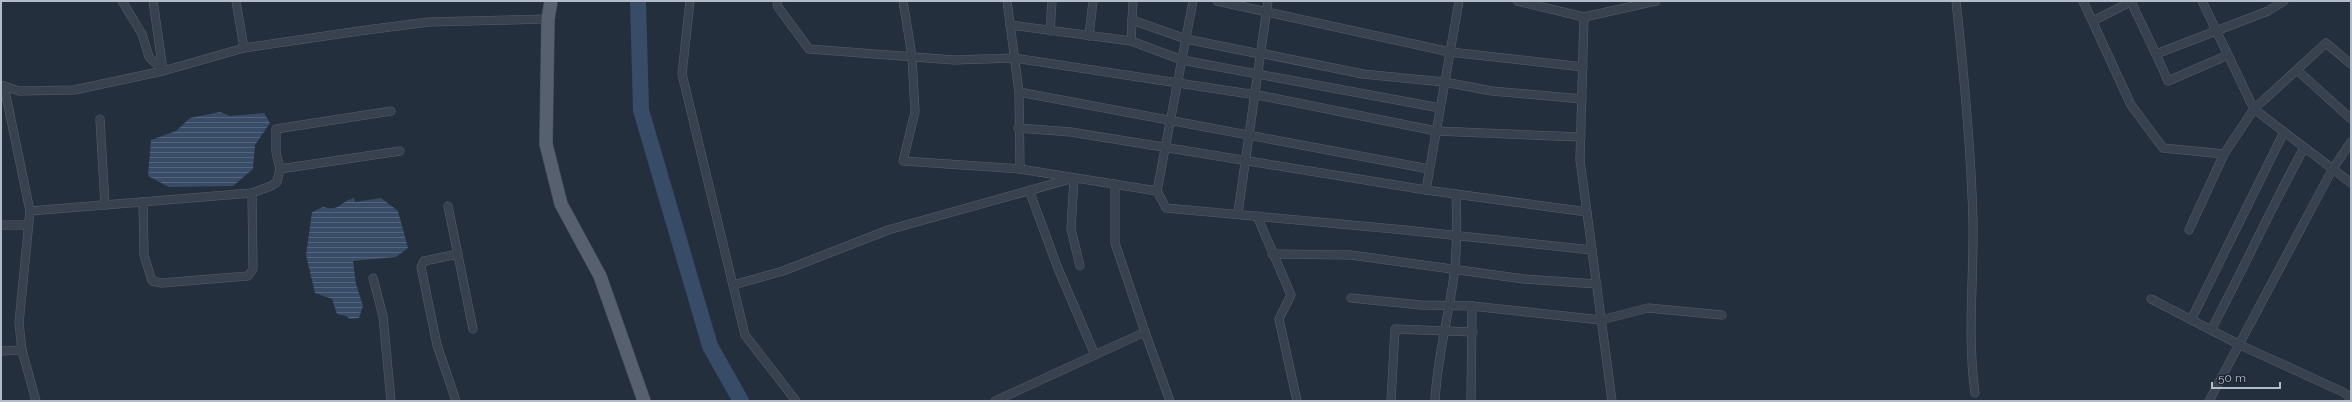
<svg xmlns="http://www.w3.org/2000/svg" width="2352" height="402" viewBox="0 0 2352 402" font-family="Raleway,sans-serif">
	<defs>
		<pattern id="water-rules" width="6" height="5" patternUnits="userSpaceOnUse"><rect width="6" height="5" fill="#394c67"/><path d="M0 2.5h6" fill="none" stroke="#53647b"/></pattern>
	</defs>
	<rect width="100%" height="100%" fill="#242f3e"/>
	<g fill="url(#water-rules)">
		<path d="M220 112 230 116 264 113 270 123 255 145 253 169 233 186 169 187 148 176 151 140 176 131 190 118Z"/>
		<path d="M354 198 355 202 381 198 398 211 408 248 396 257 353 261 356 284 363 306 359 318 350 319 346 316 337 314 332 299 315 293 306 255 312 212 323 207C341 212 340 201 354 198Z"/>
	</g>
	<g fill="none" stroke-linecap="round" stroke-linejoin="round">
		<path stroke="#394c67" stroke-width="16" d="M638 1 641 110 710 346 741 401"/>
		<defs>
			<g id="street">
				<path d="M122 1 142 34 149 57 163 70"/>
				<path d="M153 1 163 70"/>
				<path d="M236 1 244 48"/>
				<path d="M690 1 682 74 745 335 796 401"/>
				<path d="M777 1 778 7 809 49 954 60 1014 58 1263 96 1436 131 1581 137"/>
				<path d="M903 1 912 56 915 112 903 161 1020 169 1157 191"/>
				<path d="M1007 1 1019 92 1020 169"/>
				<path d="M1193 1 1157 191 1166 208 1405 230 1592 250"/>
				<path d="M1217 1 1450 52 1583 67"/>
				<path d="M1517 1 1584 17 1656 1"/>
				<path d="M1956 1C1964 74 1971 147 1973 221 1974 279 1967 336 1975 393"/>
				<path d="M2083 1 2131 105 2163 148 2224 154"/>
				<path d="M2202 1 2254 109 2351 183"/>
				<path d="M2131 2 2156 54 2268 11 2284 1"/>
				<path d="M1584 17 1580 160 1612 401"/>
				<path d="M1132 20 1186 39 1255 53"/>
				<path d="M2093 21 2132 1"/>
				<path d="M1010 25 1131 41 1182 60 1440 108"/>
				<path d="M1050 31 1052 1"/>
				<path d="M1089 36 1093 1"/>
				<path d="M1131 41 1133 1"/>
				<path d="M1260 53 1363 74 1444 82 1492 91 1582 99"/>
				<path d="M2156 54 2168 81 2228 55"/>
				<path d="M2297 70 2351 119"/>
				<path d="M1 85 19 91 74 90 163 71 244 48 359 31 428 22 548 19"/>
				<path d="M4 86 30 211 19 323 22 350 36 401"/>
				<path d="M1019 92 1429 169"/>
				<path d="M100 119 105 205"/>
				<path d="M1018 128 1071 132 1426 190 1587 212"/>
				<path d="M280 169 400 151"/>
				<path d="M1029 190 1057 266 1095 355"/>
				<path d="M1426 190 1459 1"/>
				<path d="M143 202 144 255 152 281 161 283 248 276 253 269 252 193"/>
				<path d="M448 206 473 329"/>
				<path d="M30 211 252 193 271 186 277 182 280 169 276 152V129L391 111"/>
				<path d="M1238 213 1268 1"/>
				<path d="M1257 216 1291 295 1279 319 1297 401"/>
				<path d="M1 225H28"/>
				<path d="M2189 230 2224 154 2254 109 2326 43 2351 64"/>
				<path d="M1272 254 1351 255 1524 279 1597 284"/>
				<path d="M373 278 383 316 391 401"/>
				<path d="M733 285 783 271 888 230 1074 178 1071 229 1080 266"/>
				<path d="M1351 298 1421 305 1472 306 1601 320 1648 308 1722 315"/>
				<path d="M2151 299 2240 345 2343 392 2351 398"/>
				<path d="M2191 320 2284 132"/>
				<path d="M2211 330C2243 270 2271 208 2304 148"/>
				<path d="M1145 332 1170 401"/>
				<path d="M1 351 22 350"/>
				<path d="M456 401 437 345 421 267 424 261 458 254"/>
				<path d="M995 401 1145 332 1115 243V184"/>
				<path d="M1391 401 1395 329 1473 332"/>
				<path d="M1435 401C1437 356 1450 312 1455 267 1457 243 1457 219 1456 194"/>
				<path d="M1471 401 1472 306"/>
				<path d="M2209 401 2332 170 2351 142"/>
			</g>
			<path id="primary" d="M551 1 548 19 546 144 561 204 600 276 644 401"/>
		</defs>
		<use href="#street" stroke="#565f6c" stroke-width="9"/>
		<use href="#primary" stroke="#414a57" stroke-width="14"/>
		<use href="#street" stroke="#38414e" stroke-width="8"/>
		<use href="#primary" stroke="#56606e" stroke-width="13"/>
	</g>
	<rect width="2352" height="402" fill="none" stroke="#b4bcc9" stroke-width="4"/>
	<path d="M2212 382v6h68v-6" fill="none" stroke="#b4bcc9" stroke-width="2"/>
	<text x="2218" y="382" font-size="12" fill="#b4bcc9" stroke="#1d2633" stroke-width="3" paint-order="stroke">50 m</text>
</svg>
